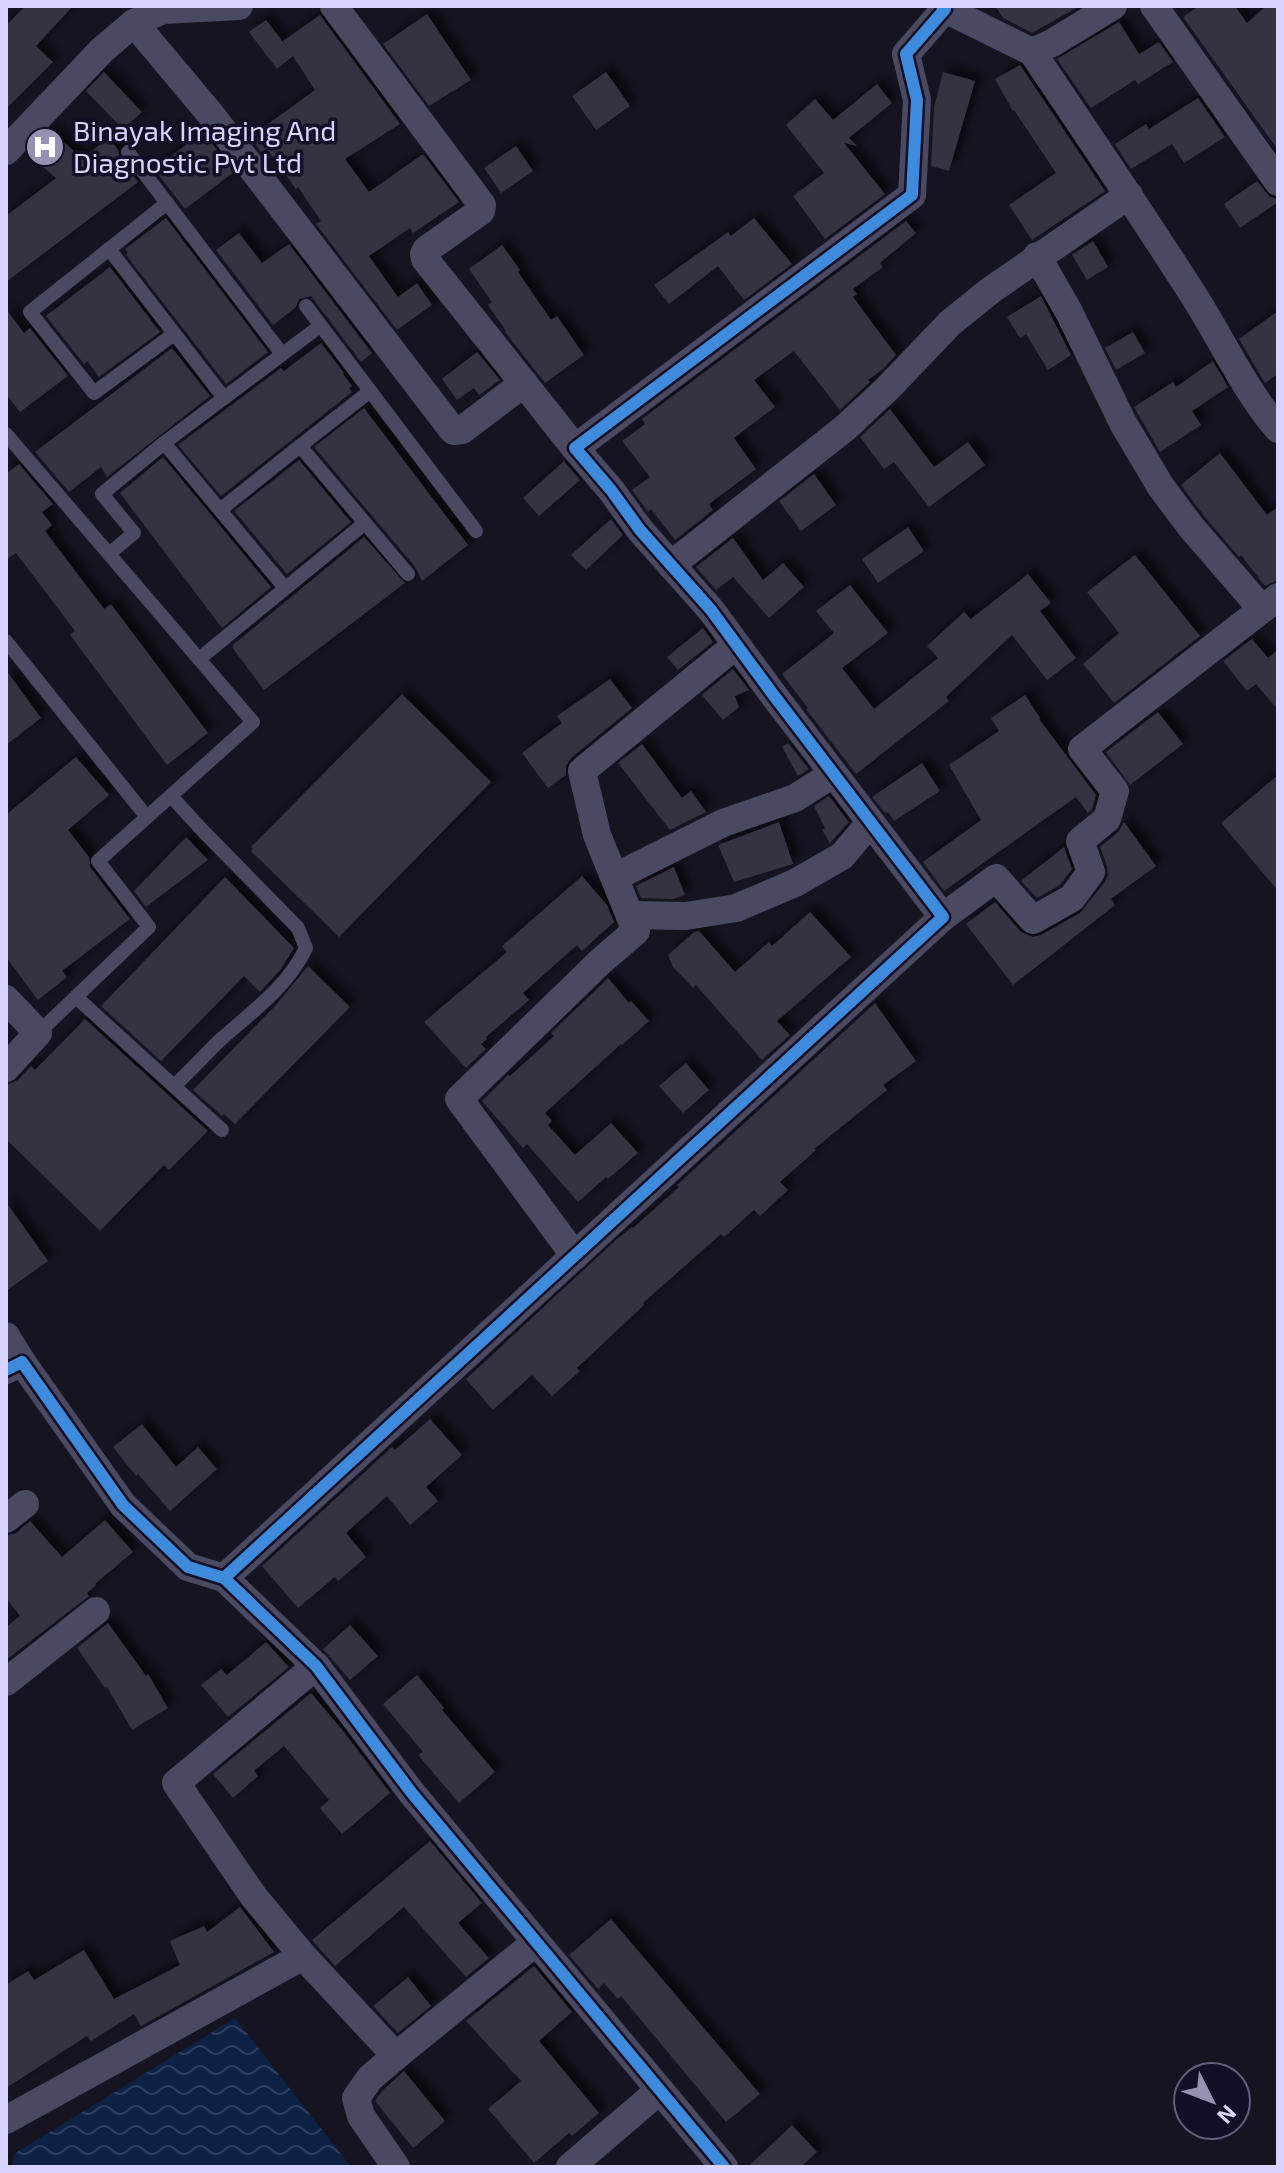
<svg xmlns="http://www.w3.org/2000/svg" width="1284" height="2173" viewBox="0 0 1284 2173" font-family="'Exo 2',sans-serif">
	<defs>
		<pattern id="water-waves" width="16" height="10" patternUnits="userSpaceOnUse" patternTransform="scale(2)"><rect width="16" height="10" fill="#0d2144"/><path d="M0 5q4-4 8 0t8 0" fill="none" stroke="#304060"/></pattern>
		<filter id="shadow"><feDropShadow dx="7" dy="-7" stdDeviation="4" flood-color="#0009"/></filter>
	</defs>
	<rect width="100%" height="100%" fill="#161421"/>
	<path fill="url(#water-waves)" d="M235 2018 351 2167H12L14 2154Z"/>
	<g fill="#343243" filter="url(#shadow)">
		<path d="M25 6H73L36 46 53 62 6 109V26Z"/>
		<path d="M995 6H1080L1032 33 1003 18Z"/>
		<path d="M1199 6H1235L1247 23 1266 6H1278V150L1183 17Z"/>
		<path d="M427 14 471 80 429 106 383 44Z"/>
		<path d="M320 15 400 124 345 159 369 192 423 154 459 202 413 233 410 228 369 256 398 297 417 283 432 305 397 330 316 224 321 221 298 187 296 189 267 149 261 152 250 137 315 90 293 56 277 69 249 32 266 20 290 51 283 41Z"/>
		<path d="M1119 22 1139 54 1159 42 1173 62 1138 84 1135 80 1091 108 1057 59Z"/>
		<path d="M1020 65 1105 191 1032 240 1009 205 1056 173 1014 110 1013 111 995 79Z"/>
		<path d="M104 72 142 112 123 129 86 91Z"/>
		<path d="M606 72 630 106 596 130 572 96Z"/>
		<path d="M943 72 975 81 949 171 931 166 934 107Z"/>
		<path d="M877 84 892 103 849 138 857 146 844 143 885 194 825 239 793 196 824 173 786 125 815 99 833 120Z"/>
		<path d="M1198 98 1225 137 1184 163 1172 144 1131 169 1115 144 1146 124 1149 129Z"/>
		<path d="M50 130 82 158 109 138 118 150 120 158 138 182 6 282V216L56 178 29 155Z"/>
		<path d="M203 132 234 172 185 209 154 169Z"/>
		<path d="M516 146 533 171 501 193 484 168Z"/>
		<path d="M1257 181 1270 197 1278 199V202L1240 228 1224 204Z"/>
		<path d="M166 218 268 352 226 384 126 255 128 253 125 249Z"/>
		<path d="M754 218 792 264 744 300 718 266 669 304 654 285 728 232 731 236Z"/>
		<path d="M906 221 916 233 880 263 883 267 853 289 857 294 853 297 896 355 883 369 868 380 870 382 840 410 794 351 754 380 775 407 734 438 756 469 709 504 713 510 675 540 651 509 648 512 632 490 650 477 622 441 645 424 642 419Z"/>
		<path d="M239 233 262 263 289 244 372 353 361 362 311 296 299 299 296 307 273 325 216 250Z"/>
		<path d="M1093 241 1108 267 1087 280 1072 255Z"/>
		<path d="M502 245 520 270 518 272 551 320 557 316 584 355 545 383 505 332 506 331 488 305 492 302 469 269Z"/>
		<path d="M110 267 160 332 99 377 87 361 84 364 46 316Z"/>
		<path d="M1041 296 1071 355 1048 370 1026 334 1020 338 1007 317Z"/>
		<path d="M6 309 24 333 30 328 68 376 20 412 6 394Z"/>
		<path d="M1278 311V374L1265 383 1239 339Z"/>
		<path d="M1133 332 1145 353 1116 370 1105 348Z"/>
		<path d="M321 343 344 373 343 374 352 386 349 388 352 392 221 496 178 445 281 368 284 371Z"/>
		<path d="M172 348 210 396 107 477 101 467 69 492 35 452Z"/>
		<path d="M477 352 500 380 479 395 474 388 457 400 442 379Z"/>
		<path d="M1213 361 1228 387 1192 411 1201 425 1160 452 1134 407 1173 382 1176 387Z"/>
		<path d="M364 408 468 545 422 581 416 568 314 447Z"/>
		<path d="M890 409 934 467 968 442 985 465 929 507 894 462 884 469 860 437Z"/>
		<path d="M1220 453 1267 515 1278 507V580L1265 586 1241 555 1239 557 1204 516 1181 485Z"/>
		<path d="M163 457 271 587 222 628 120 493Z"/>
		<path d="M299 460 351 522 287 574 234 511Z"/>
		<path d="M564 461 580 480 539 516 523 498Z"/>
		<path d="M19 464 53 504 42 512 52 525 45 531 104 609 111 604 208 733 167 765 70 635 75 631 16 553 6 560V474Z"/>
		<path d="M814 474 836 505 801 531 779 501Z"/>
		<path d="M611 519 623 535 586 570 571 555Z"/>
		<path d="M908 527 924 551 878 583 862 559Z"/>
		<path d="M364 537 405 583 264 690 232 647 234 644Z"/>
		<path d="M733 538 763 580 783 563 804 587 769 618 733 577 716 590 696 567Z"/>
		<path d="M1135 555 1200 636 1114 703 1083 664 1119 633 1087 592Z"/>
		<path d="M1028 574 1051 603 1040 611 1076 658 1047 680 1012 635 946 697 949 701 856 774 806 709 808 708 782 674 834 633 816 611 850 585 888 633 842 668 874 709 938 658 927 646 964 612 971 619Z"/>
		<path d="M703 628 713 642 678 670 667 657Z"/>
		<path d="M1252 639 1268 658 1278 650V710L1256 684 1247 691 1223 661Z"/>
		<path d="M733 669 749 690 735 696 739 707 723 720 702 695Z"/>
		<path d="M6 670 41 718 6 745Z"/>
		<path d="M610 679 632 708 571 758 566 766V775L548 788 522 753 562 723 557 716Z"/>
		<path d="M402 694 491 782 339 937 251 851 253 849 251 847Z"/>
		<path d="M1025 695 1040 718 1039 719 1096 795 1092 809 1088 813 1076 797 944 891 923 862 981 820 949 765 999 731 991 718Z"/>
		<path d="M1158 712 1183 744 1130 785 1106 752Z"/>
		<path d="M788 743 809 769 798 776 782 747Z"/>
		<path d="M642 744 682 798 691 791 706 812 670 830 618 763Z"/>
		<path d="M76 757 109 795 68 830 89 857 90 867 130 919 62 971 67 977 38 1000 6 957V815Z"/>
		<path d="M922 763 940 791 894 821 888 812 885 813 872 797Z"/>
		<path d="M1278 775V891L1221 823Z"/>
		<path d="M829 796 849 822 830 843 822 830 825 828 814 806Z"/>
		<path d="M779 822 793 864 734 882 718 845Z"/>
		<path d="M1124 822 1156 866 1111 899 1115 905 1013 985 966 924 995 902 1021 932 1033 937 1041 935 1080 913 1105 882 1108 875 1107 866 1100 847 1118 832Z"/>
		<path d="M186 837 208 860 146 907 134 891Z"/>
		<path d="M1064 847 1072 869 1060 885 1037 898 1021 881Z"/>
		<path d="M674 867 685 895 673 899 641 898 636 886Z"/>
		<path d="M582 876 607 905 614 922 582 951 577 945 523 993 529 1000 486 1037 487 1039 481 1044 486 1049 466 1068 424 1022 507 952 502 946Z"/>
		<path d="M225 877 294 948 281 969 260 992 244 976 161 1061 101 1006Z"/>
		<path d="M810 912 851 957 777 1021 790 1035 762 1060 696 985 693 988 673 967 668 955 694 932 699 931 735 972 769 942 772 946Z"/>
		<path d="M308 966 350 1007 235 1124 224 1114 222 1116 193 1090 275 1006Z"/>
		<path d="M608 978 629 1003 631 1001 649 1021 622 1045 621 1044 545 1113 552 1121 548 1125 575 1155 611 1123 638 1153 608 1179 606 1177 578 1202 527 1144 523 1148 482 1101 508 1075 510 1076 554 1036 551 1033Z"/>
		<path d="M875 1003 916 1061 883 1085 887 1090 814 1149 816 1150 780 1182 788 1190 760 1216 754 1210 724 1237 721 1234 643 1303 644 1305 577 1368 580 1371 552 1396 532 1375 493 1410 466 1379 617 1239 632 1227 633 1228 679 1187 677 1185Z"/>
		<path d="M85 1019 208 1131 169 1170 164 1165 100 1231 6 1139V1085L18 1080 31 1066 35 1070Z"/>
		<path d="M686 1063 709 1090 683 1113 659 1086Z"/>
		<path d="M6 1202 48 1261 6 1291Z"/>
		<path d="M430 1419 462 1455 426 1487 438 1501 410 1525 387 1496 346 1533 366 1557 338 1581 335 1577 298 1608 262 1566 392 1447 395 1450Z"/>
		<path d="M142 1424 176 1467 198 1447 217 1469 170 1511 138 1474 136 1476 113 1447Z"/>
		<path d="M105 1520 133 1552 95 1584 96 1585 87 1593 89 1596 6 1660V1627L20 1616 6 1598V1536L16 1533 30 1521 62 1557Z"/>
		<path d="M108 1623 146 1676 148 1674 168 1708 132 1730 107 1687 105 1688 77 1648Z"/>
		<path d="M350 1625 378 1656 350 1680 323 1649Z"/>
		<path d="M266 1642 289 1667 228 1717 201 1685 221 1669 227 1675Z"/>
		<path d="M417 1675 444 1708 442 1710 495 1772 459 1803 418 1755 423 1752 383 1704Z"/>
		<path d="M311 1693 344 1732 390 1793 342 1834 320 1808 329 1800 284 1746 254 1771 258 1776 233 1798 213 1774Z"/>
		<path d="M430 1841 482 1903 458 1923 489 1958 466 1977 404 1907 335 1966 312 1940Z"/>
		<path d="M240 1907 274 1952 141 2026 134 2014 91 2041 87 2036 6 2088V1985L28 1971 34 1980 84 1950 114 1999 180 1965 170 1941 204 1926 207 1932Z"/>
		<path d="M611 1919 760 2094 726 2122 621 1996 618 1999 604 1983 598 1989 569 1955Z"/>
		<path d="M534 1966 572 2012 539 2041 599 2113 572 2136 569 2133 534 2163 488 2109 521 2081 466 2021Z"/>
		<path d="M408 1977 431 2006 398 2033 373 2006Z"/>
		<path d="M404 2071 445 2121 413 2148 375 2101 383 2090Z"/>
		<path d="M792 2125 817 2152 801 2167H748Z"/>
	</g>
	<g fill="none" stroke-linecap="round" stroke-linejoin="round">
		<g stroke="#4a4962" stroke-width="14">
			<path d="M128 152 282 354"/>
			<path d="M167 203 30 312 94 393 174 334"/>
			<path d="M109 249 224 398"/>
			<path d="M306 306 476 531"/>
			<path d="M369 392 300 446 408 574"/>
			<path d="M6 434 253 722 98 861 149 927 38 1033"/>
			<path d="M164 443 285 588"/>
			<path d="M220 510 300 446"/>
			<path d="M109 554 134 533 102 494 164 443 320 326"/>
			<path d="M6 641 146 816"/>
			<path d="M199 659 365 523"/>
			<path d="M171 796 204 832 298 928 306 948C287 988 250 1013 218 1042 203 1057 189 1072 174 1086"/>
			<path d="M76 997 222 1130"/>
		</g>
		<g stroke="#4a4962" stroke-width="28">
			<path d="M334 6 482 205 481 211 426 250 424 254 425 259 575 448"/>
			<path d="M1154 6 1278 182"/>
			<path d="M945 9 1032 52 1052 43 1113 6"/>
			<path d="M134 23 212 116 451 428 454 431 462 430 524 383"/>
			<path d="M1032 52C1087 133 1141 213 1194 296 1222 340 1244 389 1278 429"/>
			<path d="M6 151 102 50 134 23 163 10 239 6"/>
			<path d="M1037 256 1069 312 1123 423 1161 487 1191 527 1262 609"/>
			<path d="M671 565 845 428 887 389 950 323 991 290 1129 195"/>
			<path d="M615 877 723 823 795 798 833 774"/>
			<path d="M630 915 686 916 736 908 795 883 842 856 870 823"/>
			<path d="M943 917 996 878 1033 920 1072 898 1091 872 1080 841 1107 819 1115 791 1082 749 1278 597"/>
			<path d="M6 999 38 1033 6 1068"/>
			<path d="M575 1256 459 1099 601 961 636 931 597 835 582 771 736 645"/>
			<path d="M6 1336 22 1362"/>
			<path d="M6 1370 22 1362 123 1505 188 1567 224 1578 316 1666 411 1792 724 2167"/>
			<path d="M6 1519 25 1504"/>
			<path d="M224 1578 943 917 775 697 711 610 640 530 611 490 575 448 912 195 917 100 906 54 945 9 942 6"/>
			<path d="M316 1666 176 1783 254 1897 303 1956 396 2056 370 2078 356 2098 361 2116 396 2167"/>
			<path d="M6 1682 96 1611"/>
			<path d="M396 2056 536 1942"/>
			<path d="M6 2120 303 1956"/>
			<path d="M570 2167 660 2090"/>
		</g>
		<defs>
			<g id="cycleway">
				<path d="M6 1370 22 1362 123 1505 188 1567 224 1578 316 1666 411 1792 724 2167"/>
				<path d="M224 1578 943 917 775 697 711 610 640 530 611 490 575 448 912 195 917 100 906 54 945 9 942 6"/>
			</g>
		</defs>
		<use href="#cycleway" stroke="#130f26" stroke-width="17"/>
		<use href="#cycleway" stroke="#408adc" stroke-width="12"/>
	</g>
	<defs>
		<symbol id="hospital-disc" viewBox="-11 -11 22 22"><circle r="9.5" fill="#9591b1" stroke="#130f26"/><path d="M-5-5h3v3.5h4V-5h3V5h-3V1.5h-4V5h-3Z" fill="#fff"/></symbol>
	</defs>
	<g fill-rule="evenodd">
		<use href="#hospital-disc" x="23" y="125" width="44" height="44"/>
	</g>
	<g text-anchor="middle" stroke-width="7" stroke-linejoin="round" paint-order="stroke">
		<g font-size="28" fill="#d9d4ff" stroke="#130f26" text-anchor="start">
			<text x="73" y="141">Binayak Imaging And<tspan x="73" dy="32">Diagnostic Pvt Ltd</tspan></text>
		</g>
	</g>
	<rect width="1284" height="2173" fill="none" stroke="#d9d4ff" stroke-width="16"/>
	<g transform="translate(1212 2101) rotate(132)"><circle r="38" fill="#130f26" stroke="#625e7d" stroke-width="2"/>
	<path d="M0-6L14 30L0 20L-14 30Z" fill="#9591b1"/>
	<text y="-12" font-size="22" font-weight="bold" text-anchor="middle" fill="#d9d4ff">N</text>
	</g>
</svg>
